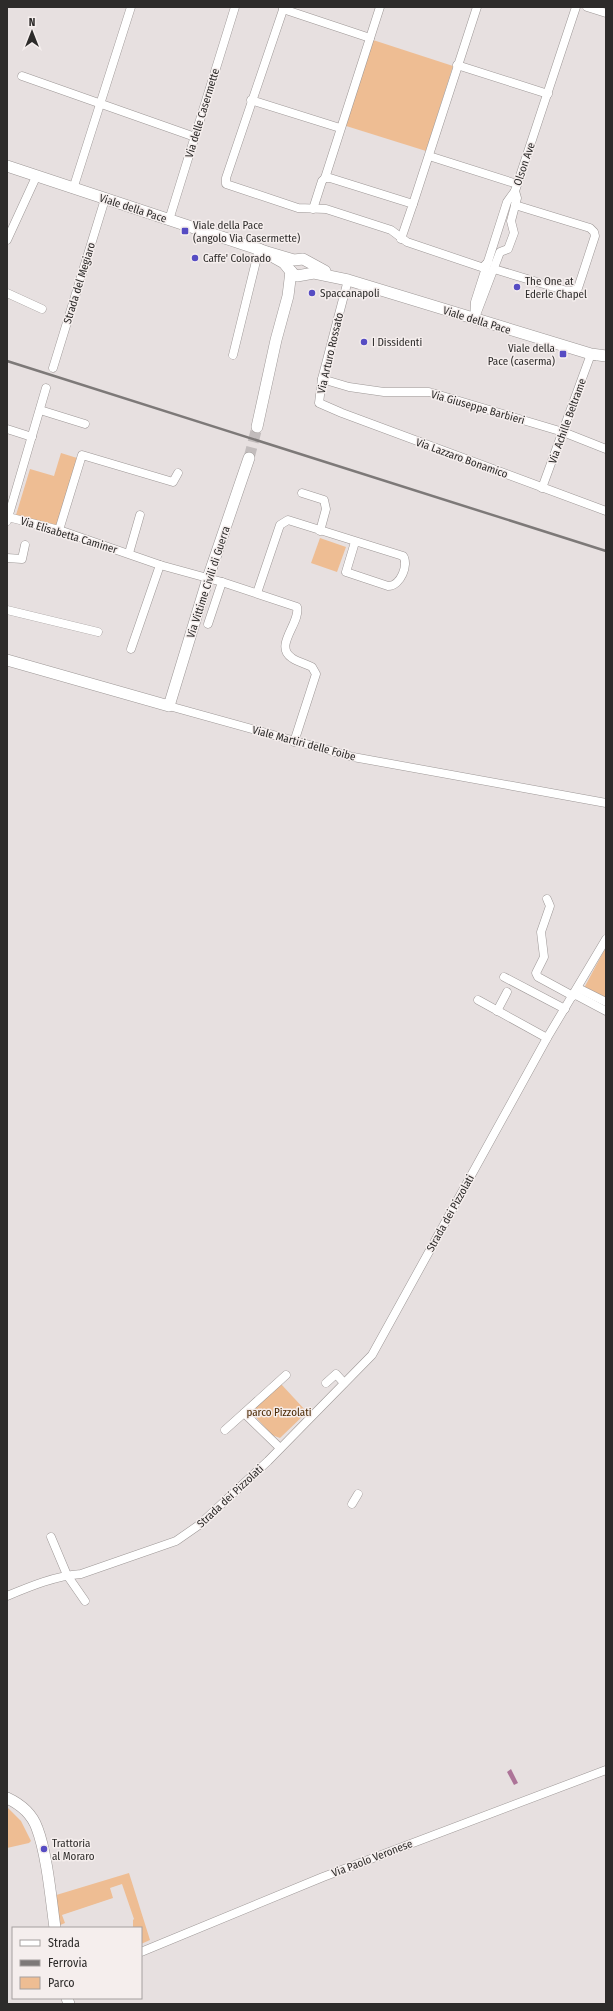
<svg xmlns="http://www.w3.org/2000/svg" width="613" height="2011" viewBox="0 0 613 2011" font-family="'Fira Sans Condensed',sans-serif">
	<rect width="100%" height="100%" fill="#e7e0e0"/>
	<g fill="#eebd93">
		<path d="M370 39 453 66 426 151 343 125Z"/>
		<path d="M61 453 77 458 56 527 16 515 30 469 54 476Z"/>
		<path d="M320 538 346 547 337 572 311 563Z"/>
		<path d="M606 947V999L584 988Z"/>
		<path d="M281 1384 307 1412 280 1438 272 1435 252 1413 255 1407Z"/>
		<path d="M7 1807 21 1821 31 1841 29 1843 7 1848Z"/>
		<path d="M129 1873 150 1940 141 1944V1928H133V1920L134 1919 122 1884 110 1888 113 1898 62 1915 65 1923 58 1926 53 1896Z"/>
	</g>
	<path fill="#ad7498" d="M511 1769 518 1783 514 1785 507 1772Z"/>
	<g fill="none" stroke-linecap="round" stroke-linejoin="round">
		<path stroke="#c2bcbc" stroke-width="11" stroke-dasharray="11 5.5" stroke-linecap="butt" d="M249 458 257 427"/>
		<defs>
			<g id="street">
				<path d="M284 7 226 178V184L298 208 326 209 391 230 407 242 481 267 484 266 488 262"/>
				<path d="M587 7 606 13"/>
				<path d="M283 9 370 38"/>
				<path d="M457 65 548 94"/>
				<path d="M22 76 195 137"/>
				<path d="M251 100 340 128"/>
				<path d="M429 156 517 184"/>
				<path d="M325 178 380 7"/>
				<path d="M73 189 131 7"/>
				<path d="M413 204 477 7"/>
				<path d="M313 209 322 181 325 178H330L413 204 401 239"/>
				<path d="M169 220 235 7"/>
				<path d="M7 240 36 177"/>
				<path d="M494 269 567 291H572L578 288 595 236 594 232 590 228 515 205"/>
				<path d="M348 280 322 379 319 403 342 413 606 511"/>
				<path d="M7 293 42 309"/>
				<path d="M476 315 500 252 508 249 514 233 511 221 517 198 515 191"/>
				<path d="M474 320 475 302 507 202 515 191 576 7"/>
				<path d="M233 355 259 249"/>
				<path d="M53 368 105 199"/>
				<path d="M322 379 349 387 384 392H429L563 432 606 449"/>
				<path d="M40 410 85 424"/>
				<path d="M7 429 32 437"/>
				<path d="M542 488 591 354 596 356"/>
				<path d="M302 493 324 500 326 509 320 531"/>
				<path d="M8 517 59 530 160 565 222 582 297 607C301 623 273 646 292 658 298 662 306 664 312 667L316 674 294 742"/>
				<path d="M7 521 46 388"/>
				<path d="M59 530 82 455 173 482 178 473"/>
				<path d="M129 553 140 515"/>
				<path d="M7 558 22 559 25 545"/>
				<path d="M257 593 280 525 288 520 403 556C409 564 401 586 388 586L346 572 355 542"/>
				<path d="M7 610 98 632"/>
				<path d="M208 624 222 582"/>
				<path d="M131 649 160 565"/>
				<path d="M169 706 353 757 606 803"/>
				<path d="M547 899 550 906 541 932 544 957 536 973 538 977 573 996"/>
				<path d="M504 977 565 1009"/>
				<path d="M578 988 606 1002"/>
				<path d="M574 994 606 1011"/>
				<path d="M478 1000 547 1038"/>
				<path d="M497 1011 507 992"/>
				<path d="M326 1383 336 1374 344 1383"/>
				<path d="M225 1430 244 1413"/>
				<path d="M280 1448 244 1413 286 1375"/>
				<path d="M352 1504 358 1494"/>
				<path d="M51 1537 67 1575 85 1601"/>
				<path d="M7 1596C31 1586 55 1576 81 1574L176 1541 199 1525 268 1461 372 1355 547 1038 606 939"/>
				<path d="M141 1952 323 1877 606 1770"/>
			</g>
			<g id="secondary">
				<path d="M7 166 267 252 294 260 303 259 325 271"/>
				<path d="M259 249 284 263 292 273 297 276 314 273 348 280 591 354 606 356"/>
				<path d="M257 427 276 340 288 296 291 271"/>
				<path d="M7 660 169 706 208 578 249 458"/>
				<path d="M7 1798C20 1804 32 1814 37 1828 47 1854 51 1899 55 1928"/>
				<path d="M67 1998 69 2004"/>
			</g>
		</defs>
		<use href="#street" stroke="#9d9796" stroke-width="9"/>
		<use href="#secondary" stroke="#9d9796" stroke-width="12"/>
		<use href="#street" stroke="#fff" stroke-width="8"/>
		<use href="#secondary" stroke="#fff" stroke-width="11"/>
		<path stroke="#7d7978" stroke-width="2.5" d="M7 361 606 551"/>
	</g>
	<g fill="#564cc3" stroke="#f5eeed" stroke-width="1.5">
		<rect x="181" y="227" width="8" height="8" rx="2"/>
		<circle cx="195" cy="258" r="4"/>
		<circle cx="517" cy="287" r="4"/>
		<circle cx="312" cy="293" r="4"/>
		<circle cx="364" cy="342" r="4"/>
		<rect x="559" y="350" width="8" height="8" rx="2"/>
		<circle cx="44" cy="1849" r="4"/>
	</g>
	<g text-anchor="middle" stroke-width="3" stroke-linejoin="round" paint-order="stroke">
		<g font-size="11" fill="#2d2b2a" stroke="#f5eeed">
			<text transform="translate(202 113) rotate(-73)" y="4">Via delle Casermette</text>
			<text transform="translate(524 164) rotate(-71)" y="4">Olson Ave</text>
			<text transform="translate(133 208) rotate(18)" y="4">Viale della Pace</text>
			<text transform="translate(79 283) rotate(-73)" y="4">Strada del Megiaro</text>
			<text transform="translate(477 320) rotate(17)" y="4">Viale della Pace</text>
			<text transform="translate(330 353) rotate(-77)" y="4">Via Arturo Rossato</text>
			<text transform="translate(478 407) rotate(16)" y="4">Via Giuseppe Barbieri</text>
			<text transform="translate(567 421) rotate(-70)" y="4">Via Achille Beltrame</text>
			<text transform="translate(462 458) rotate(20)" y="4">Via Lazzaro Bonamico</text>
			<text transform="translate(69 535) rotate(17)" y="4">Via Elisabetta Caminer</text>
			<text transform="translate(208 582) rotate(-72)" y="4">Via Vittime Civili di Guerra</text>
			<text transform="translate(304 743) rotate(15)" y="4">Viale Martiri delle Foibe</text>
			<text transform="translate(450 1213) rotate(-61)" y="4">Strada dei Pizzolati</text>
			<text transform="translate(230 1496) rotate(-43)" y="4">Strada dei Pizzolati</text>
			<text transform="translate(372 1858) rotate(-21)" y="4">Via Paolo Veronese</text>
		</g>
		<g font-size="11" fill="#2d2b2a" stroke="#f5eeed" text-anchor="start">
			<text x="193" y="229">Viale della Pace<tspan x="193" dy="13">(angolo Via Casermette)</tspan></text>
			<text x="203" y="262">Caffe' Colorado</text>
			<text x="525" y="285">The One at<tspan x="525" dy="13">Ederle Chapel</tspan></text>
			<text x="320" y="297">Spaccanapoli</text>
			<text x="372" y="346">I Dissidenti</text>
			<text x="555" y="352" text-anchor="end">Viale della<tspan x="555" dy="13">Pace (caserma)</tspan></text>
			<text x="52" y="1847">Trattoria<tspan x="52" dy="13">al Moraro</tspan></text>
		</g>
		<g font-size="11" fill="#4b2904" stroke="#f5eeed">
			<text x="279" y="1416">parco Pizzolati</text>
		</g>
	</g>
	<rect width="613" height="2011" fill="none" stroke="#2d2b2a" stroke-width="16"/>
	<rect x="12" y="1927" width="130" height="72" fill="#f5eeed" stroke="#a5a09f"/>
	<rect x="20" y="1940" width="20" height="6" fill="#ffffff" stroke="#a5a09f"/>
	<text x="48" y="1947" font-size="12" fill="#2d2b2a">Strada</text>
	<rect x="20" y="1960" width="20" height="6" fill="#7d7978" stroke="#a5a09f"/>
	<text x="48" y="1967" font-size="12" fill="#2d2b2a">Ferrovia</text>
	<rect x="20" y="1977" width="20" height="12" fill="#eebd93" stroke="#a5a09f"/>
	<text x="48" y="1987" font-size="12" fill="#2d2b2a">Parco</text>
	<g transform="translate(32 32)" stroke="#f5eeed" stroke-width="3" paint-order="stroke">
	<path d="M0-3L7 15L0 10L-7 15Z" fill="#2d2b2a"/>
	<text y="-6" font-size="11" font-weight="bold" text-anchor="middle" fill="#2d2b2a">N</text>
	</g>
</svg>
